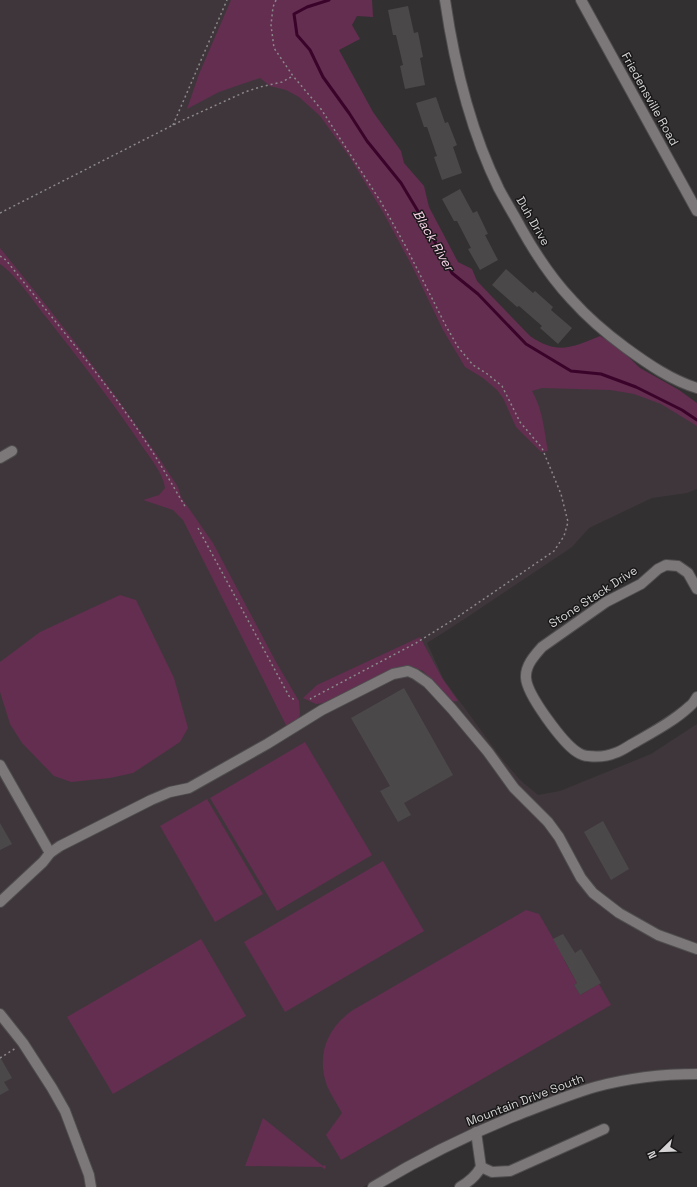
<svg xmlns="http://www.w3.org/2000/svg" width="697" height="1187" viewBox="0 0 697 1187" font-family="'Space Grotesk',sans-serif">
	<rect width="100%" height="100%" fill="#333031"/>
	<path fill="#3f363b" d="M0 0H329L307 7 419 213 508 326 601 374 697 420V489L687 493 652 498 589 528 572 547 463 620 427 643 444 680 502 759 520 780 538 795 560 791 651 754 697 724V1068L644 1072 598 1082 505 1113 453 1137 363 1187H0Z"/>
	<g fill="#632e50">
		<path d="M231 0H372L373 17 357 16 352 25 360 39 339 50 373 112 401 151 404 163 424 186 429 207 458 262 472 269 477 281 530 336C558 355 570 348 600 336L617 346 640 368 679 390 697 403V426L661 404 634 394 610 390 542 388 532 391C543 410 544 430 548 451L541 452 516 427 503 398 497 390 483 378 465 367 443 330 412 266 384 214 349 156 320 116 299 97 286 90 270 86 260 78 219 92 187 109 199 74Z"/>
		<path d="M0 248C63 325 124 403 178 487L181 497 213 543 276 662 299 701 300 715 297 722 287 727 183 520 173 510 143 500 159 495 165 488C163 473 150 458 142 446 112 401 79 359 46 317 33 301 16 275 0 264Z"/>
		<path d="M120 595 136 600 174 678 188 728 180 742 133 773 110 778 71 782 54 776 22 743 10 724 0 692V662L40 632Z"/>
		<path d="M420 637 442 678 458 701 448 702 439 692 433 681 423 671 416 668 407 667 380 675 324 703 316 704 303 698 317 685Z"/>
		<path d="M305 742 372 855 277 911 210 798Z"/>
		<path d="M207 799 263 894 215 922 160 826Z"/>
		<path d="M383 861 424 931 285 1012 244 942Z"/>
		<path d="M526 910 539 914 565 959 564 960 577 983 574 985 580 995 599 984 611 1005 341 1160 326 1135 342 1113C337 1104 331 1095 327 1086 316 1055 327 1028 353 1010Z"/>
		<path d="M201 939 246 1016 113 1094 67 1017Z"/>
		<path d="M263 1118 323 1166 325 1165 326 1168 324 1169 322 1167 245 1166Z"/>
	</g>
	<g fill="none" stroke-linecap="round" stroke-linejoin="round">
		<path stroke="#3a042a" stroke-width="3" d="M329 0 307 7 294 14 297 35 310 50 323 77 349 113 367 141 401 183 419 213 452 273 478 294 526 344 571 371 601 374 636 387 682 410 697 420"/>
	</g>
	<g fill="#4b484a">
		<path d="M408 6 414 33 418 32 423 57 420 58 425 85 405 89 400 66 403 65 396 35H393L388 10Z"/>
		<path d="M436 97 445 123 448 122 457 145 453 147 462 173 442 180 434 157 437 156 427 127H424L416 103Z"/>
		<path d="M460 189 473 213 477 211 488 234 485 235 498 260 480 270 468 249 471 248 457 221H454L442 199Z"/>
		<path d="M506 269 533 293 535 291 553 307 551 310 572 328 558 344 540 328 542 326 519 306 517 307 492 285Z"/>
		<path d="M404 688 453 775 404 803 411 815 398 822 380 791 390 786 351 718Z"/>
		<path d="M603 821 629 869 611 880 584 832Z"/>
		<path d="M0 823 12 844 0 850Z"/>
		<path d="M563 934 575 953 581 949 601 983 580 995 574 985 577 983 553 939Z"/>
		<path d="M0 1057 12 1078 4 1082 9 1090 0 1095Z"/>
	</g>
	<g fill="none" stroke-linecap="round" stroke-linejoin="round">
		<defs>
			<g id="minor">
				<path d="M445 0C454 62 471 132 499 189 506 202 514 215 521 228 535 253 552 279 572 300 588 318 607 334 626 348 648 364 671 380 697 388"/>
				<path d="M581 0 697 211"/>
				<path d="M0 458 12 451"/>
				<path d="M697 589 688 573 678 566 666 565 658 569 641 584 606 602 542 647C534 656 525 666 526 678 527 695 563 743 577 752 580 754 585 756 588 756 597 757 608 756 615 753 622 751 628 746 634 743 653 732 674 721 690 706 693 704 695 700 697 697"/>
				<path d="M0 765 50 853"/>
				<path d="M0 902 43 862 50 853 60 846 151 800 170 792 189 788 267 744 322 710 393 674 408 671 415 674 428 683 452 709 488 752 514 788 548 822 559 837 581 878 593 893 619 913 658 935 697 949"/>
				<path d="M0 1014 23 1043 52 1088 65 1111 89 1175 91 1187"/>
				<path d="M481 1167 492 1172 510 1171 604 1129"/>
				<path d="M373 1187C419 1159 465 1136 515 1116 541 1106 568 1095 595 1087 628 1078 663 1074 697 1074"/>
				<path d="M460 1187C469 1182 476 1176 481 1167L476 1132"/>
			</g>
		</defs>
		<use href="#minor" stroke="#4f4d4e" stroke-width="12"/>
		<g stroke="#8b898a" stroke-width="1.5" stroke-dasharray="2 3" stroke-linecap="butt">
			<path d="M276 0 273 7 271 25 274 48 293 76 321 109 381 202 406 247 446 326 458 347 473 365 486 373 502 386 520 422 542 448 561 494 568 522 564 536 554 551 456 618 416 643 310 699"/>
			<path d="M173 125 227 0"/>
			<path d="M0 213 181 121 245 92 260 87 282 82 293 76"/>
			<path d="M0 256 6 260C55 322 107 382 150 448 163 468 174 488 186 508"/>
			<path d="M198 528 289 696 296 701"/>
			<path d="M0 1058 16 1048"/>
		</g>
		<use href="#minor" stroke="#7c787a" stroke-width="10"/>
	</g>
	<g text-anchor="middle" stroke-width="3" stroke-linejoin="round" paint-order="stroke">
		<g font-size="12" fill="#d6d4d5" stroke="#191819">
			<text transform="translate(650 99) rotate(61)" y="4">Friedensville Road</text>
			<text transform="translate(533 221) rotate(60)" y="4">Duh Drive</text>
			<text transform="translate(593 597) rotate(-33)" y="4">Stone Stack Drive</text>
			<text transform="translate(525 1100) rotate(-21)" y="4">Mountain Drive South</text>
		</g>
		<g font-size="13" font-style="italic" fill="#f6d1e5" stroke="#191819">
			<text transform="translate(434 240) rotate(60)" y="5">Black River</text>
		</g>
	</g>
	<g transform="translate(661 1151) rotate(247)" stroke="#191819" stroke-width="3" paint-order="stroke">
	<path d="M0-3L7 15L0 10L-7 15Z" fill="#d6d4d5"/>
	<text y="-6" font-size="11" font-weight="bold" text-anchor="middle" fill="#d6d4d5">N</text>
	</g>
</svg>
